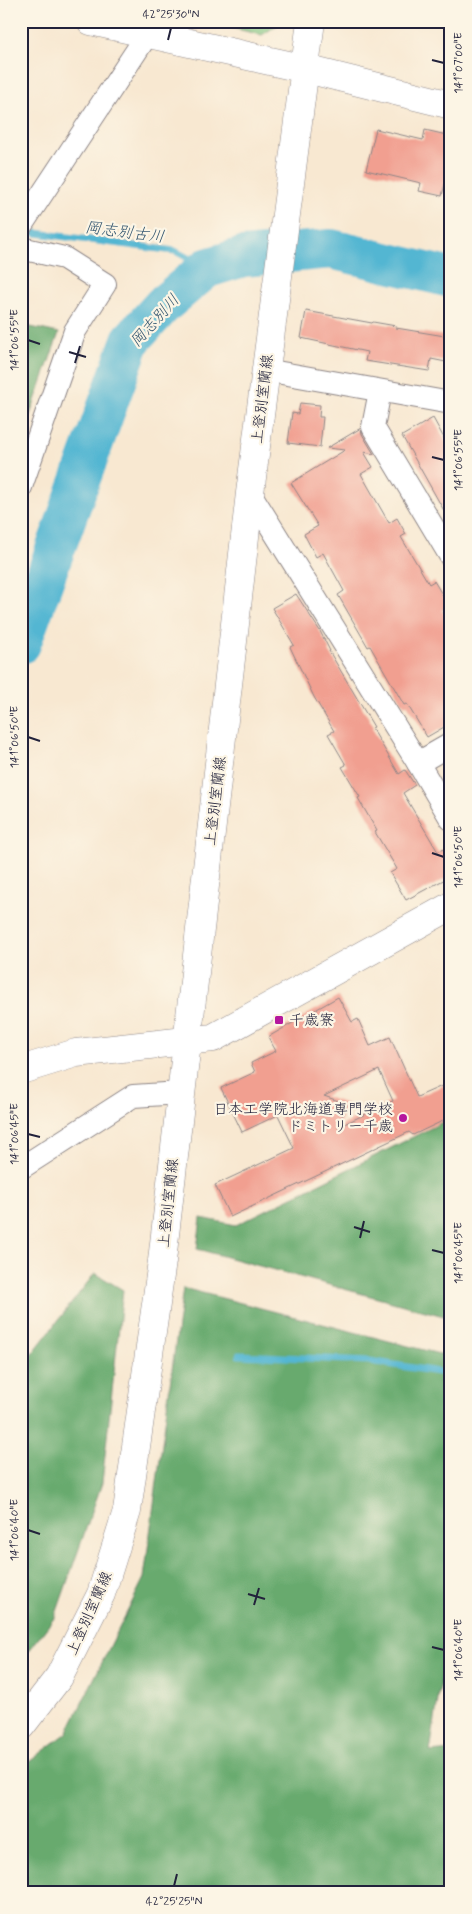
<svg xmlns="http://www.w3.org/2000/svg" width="472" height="1914" viewBox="0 0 472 1914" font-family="Mynerve,'Klee One',sans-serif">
	<rect width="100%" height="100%" fill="#fcf5e5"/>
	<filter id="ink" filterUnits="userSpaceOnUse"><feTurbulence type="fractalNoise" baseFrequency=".02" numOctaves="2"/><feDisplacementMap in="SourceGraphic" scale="10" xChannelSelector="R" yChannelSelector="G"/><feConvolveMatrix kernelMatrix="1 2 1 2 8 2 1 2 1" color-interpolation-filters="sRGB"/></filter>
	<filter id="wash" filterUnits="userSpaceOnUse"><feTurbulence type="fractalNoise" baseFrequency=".0096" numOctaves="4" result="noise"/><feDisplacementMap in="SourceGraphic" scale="20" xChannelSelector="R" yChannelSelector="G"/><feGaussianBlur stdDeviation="1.12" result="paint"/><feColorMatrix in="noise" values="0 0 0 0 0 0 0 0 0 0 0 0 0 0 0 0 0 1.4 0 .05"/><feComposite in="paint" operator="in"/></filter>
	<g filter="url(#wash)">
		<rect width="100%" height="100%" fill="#f8e8d1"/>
		<path fill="#81c580" stroke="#52745e" d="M203 21H280L279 24 262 35Z"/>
		<g fill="#68aa6e" stroke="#456654">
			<path d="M21 325 59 333 21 440Z"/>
			<path d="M451 1118V1318L197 1249 201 1218 236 1225Z"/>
			<path d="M95 1273 123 1290 102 1483 55 1617 21 1661V1368Z"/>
			<path d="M183 1288 451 1357V1615L430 1752 451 1750V1893H21V1768L67 1733 144 1578Z"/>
		</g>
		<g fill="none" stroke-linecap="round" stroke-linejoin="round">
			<g stroke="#53b6d2" stroke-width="7">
				<path d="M36 233 175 251 207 268"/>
				<path d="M239 1355 369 1361 451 1374"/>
			</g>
			<path stroke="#53b6d2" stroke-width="40" d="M21 644 131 340 164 304 207 268 243 257 331 249 451 278"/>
		</g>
		<g id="blocks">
			<g fill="#f19f90" fill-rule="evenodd">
				<path d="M376 129 423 140 425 130 451 136V186L445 184 442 196 419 191 421 183 366 170Z"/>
				<path d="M306 311 372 323 373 322 396 326V328L451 337V363L431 359 429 371 365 361 367 352 301 338Z"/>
				<path d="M300 403 320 405 319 417H323L320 447 288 443 292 413 298 414Z"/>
				<path d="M433 418 451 451V523L402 436Z"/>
				<path d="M361 428 362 434 374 454 364 452 373 467 361 474 389 523 397 518 406 534 401 537 429 584 434 581 449 606 442 610 451 625V723L427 737 407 704 404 705 370 646 368 647 338 595 344 591 323 553 316 557 304 534 318 526 291 483 345 450 327 448Z"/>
				<path d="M296 594 320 631 330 651H329L374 727 372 728 399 774 405 770 415 785 403 793 438 852 443 849 451 861V876L406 900 390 873 397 869 375 832 377 831 358 798 360 797 342 767 346 765 328 734 334 731 314 697 290 647 294 645 272 608Z"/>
				<path d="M338 997 352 1022 358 1019 370 1046 390 1037 417 1097 451 1082V1117L413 1135 409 1132 230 1217 215 1185 294 1148 278 1115 242 1132 221 1088 255 1072 251 1063 276 1051 268 1037ZM379 1070 393 1101 338 1127 347 1104 324 1096Z"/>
			</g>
		</g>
	</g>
	<g filter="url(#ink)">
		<use href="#blocks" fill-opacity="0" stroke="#8d8586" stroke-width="1"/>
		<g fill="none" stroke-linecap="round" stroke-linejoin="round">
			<defs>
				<g id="street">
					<path d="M21 226 147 35"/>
					<path d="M21 248 64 258 105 284 75 331 21 487"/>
					<path d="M265 370 451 403"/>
					<path d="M380 391 373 427 451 557"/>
					<path d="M250 493 418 763 451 819"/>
					<path d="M418 763 451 744"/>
					<path d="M21 1168 133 1096 180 1093"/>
				</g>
				<g id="secondary">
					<path d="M91 21 306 69 451 105"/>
					<path d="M21 1070 76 1053 213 1038 451 906"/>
					<path d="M21 1726 59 1677 101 1594 127 1511 162 1261 250 493 311 21"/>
				</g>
			</defs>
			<use href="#street" stroke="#8d8586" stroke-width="24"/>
			<use href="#secondary" stroke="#8d8586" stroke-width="29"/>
			<use href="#street" stroke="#fff" stroke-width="22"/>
			<use href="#secondary" stroke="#fff" stroke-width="28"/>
		</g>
	</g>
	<path fill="none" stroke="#22223b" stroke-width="2" d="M168 40 171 28M432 60 444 63M28 340 40 344M69 352 86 357M75 363 80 346M432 457 444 460M28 737 40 741M432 853 444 857M28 1134 40 1137M354 1227 370 1232M360 1238 364 1221M432 1250 444 1253M28 1530 40 1534M248 1594 265 1599M254 1605 259 1588M432 1647 444 1650M174 1886 177 1874"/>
	<g fill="#b5179e" stroke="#fcf5e5" stroke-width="2">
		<rect x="274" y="1015" width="10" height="10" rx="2.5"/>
		<circle cx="403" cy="1118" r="5"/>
	</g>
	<g text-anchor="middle" stroke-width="4.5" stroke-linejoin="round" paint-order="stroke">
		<g font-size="15" fill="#22223b" stroke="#fcf5e5">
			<text transform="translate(262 399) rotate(-83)" y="5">上登別室蘭線</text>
			<text transform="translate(215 801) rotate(-83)" y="5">上登別室蘭線</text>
			<text transform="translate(168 1203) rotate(-84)" y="5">上登別室蘭線</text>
			<text transform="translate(89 1613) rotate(-66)" y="5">上登別室蘭線</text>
		</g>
		<g font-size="15" fill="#22223b" stroke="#fcf5e5" text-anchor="start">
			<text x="289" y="1025">千歳寮</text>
			<text x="393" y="1114" text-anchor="end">日本工学院北海道専門学校<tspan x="393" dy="17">ドミトリー千歳</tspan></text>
		</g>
		<g font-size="16" font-style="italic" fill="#335670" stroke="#fcf5e5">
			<text transform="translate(125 231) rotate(7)" y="6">岡志別古川</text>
			<text transform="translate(154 320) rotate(-48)" y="6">岡志別川</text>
		</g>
	</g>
	<rect width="472" height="1914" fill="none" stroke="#fcf5e5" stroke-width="55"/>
	<rect x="28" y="28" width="416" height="1858" fill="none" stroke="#22223b" stroke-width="2"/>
	<g font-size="12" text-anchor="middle" fill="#22223b">
		<text x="171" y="18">42°25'30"N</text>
		<text transform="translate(458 63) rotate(-90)" y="4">141°07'00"E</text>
		<text transform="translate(14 340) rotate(-90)" y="4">141°06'55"E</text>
		<text transform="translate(458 460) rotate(-90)" y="4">141°06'55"E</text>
		<text transform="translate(14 737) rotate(-90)" y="4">141°06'50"E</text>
		<text transform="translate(458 857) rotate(-90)" y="4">141°06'50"E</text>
		<text transform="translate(14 1134) rotate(-90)" y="4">141°06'45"E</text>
		<text transform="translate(458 1253) rotate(-90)" y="4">141°06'45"E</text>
		<text transform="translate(14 1530) rotate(-90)" y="4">141°06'40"E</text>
		<text transform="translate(458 1650) rotate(-90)" y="4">141°06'40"E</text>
		<text x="174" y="1905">42°25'25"N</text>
	</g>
</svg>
